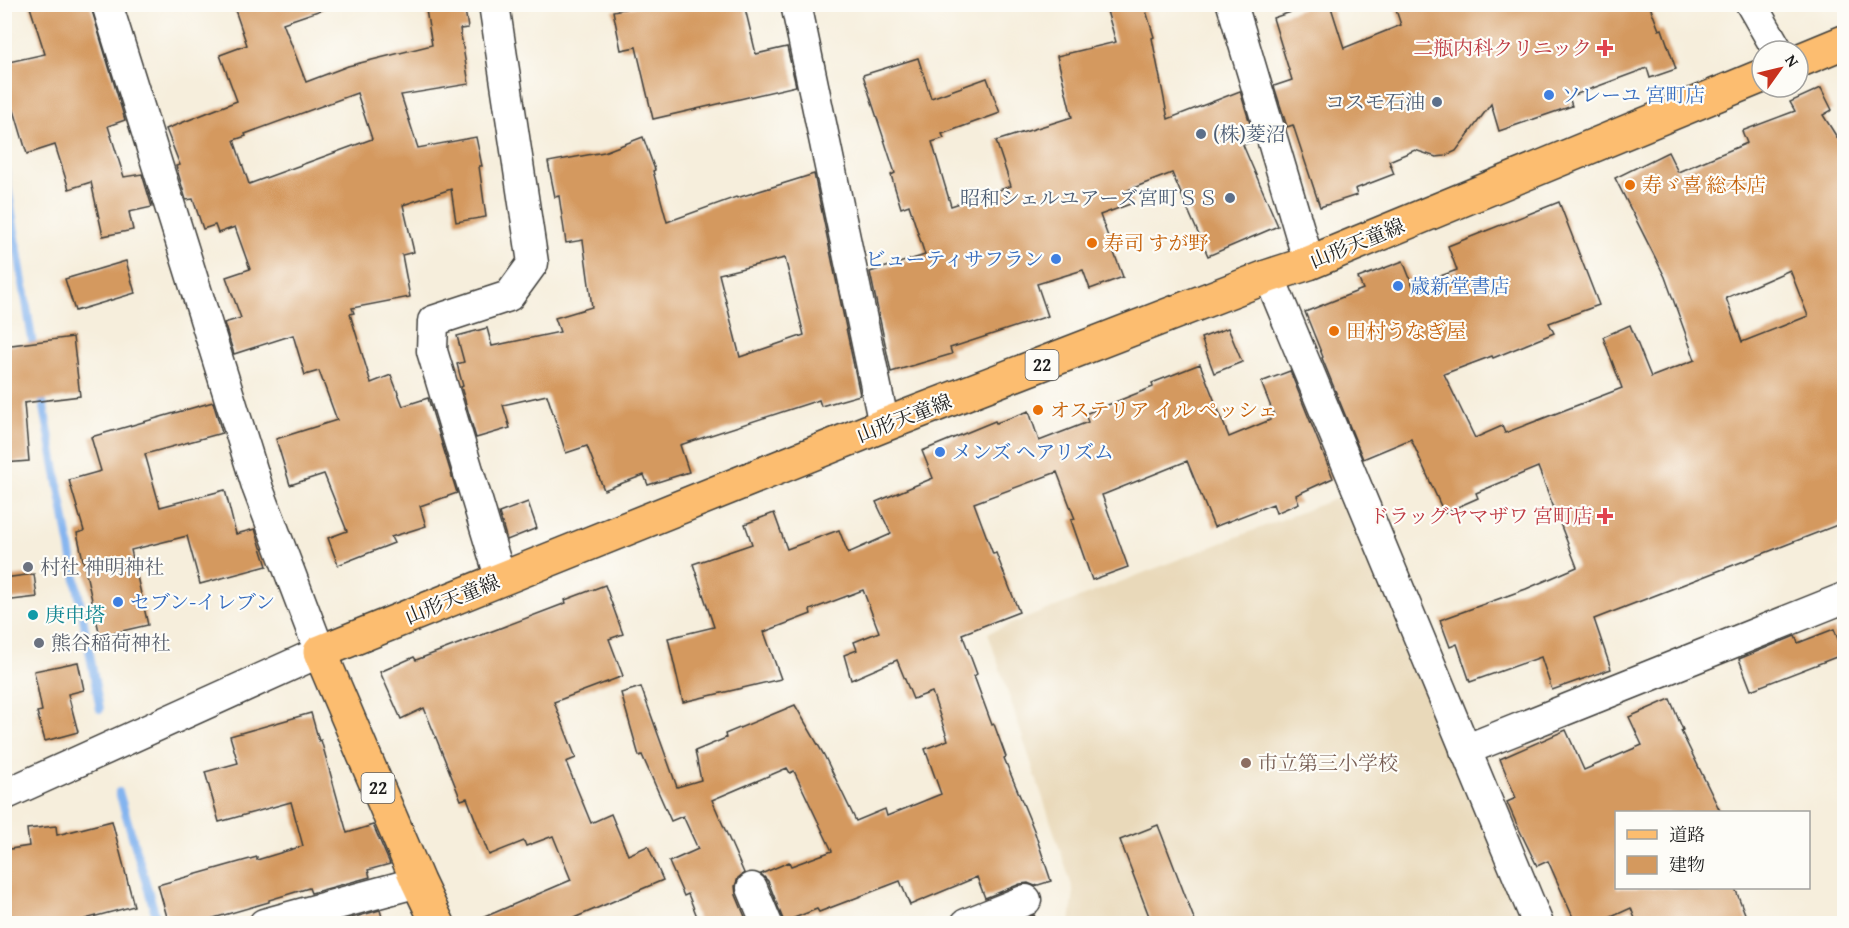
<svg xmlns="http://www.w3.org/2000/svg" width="1849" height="928" viewBox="0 0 1849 928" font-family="'Gentium Book Plus','Noto Serif JP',serif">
	<rect width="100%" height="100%" fill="#fdfcf7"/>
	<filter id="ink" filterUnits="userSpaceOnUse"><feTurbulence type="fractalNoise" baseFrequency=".0167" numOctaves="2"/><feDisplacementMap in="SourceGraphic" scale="12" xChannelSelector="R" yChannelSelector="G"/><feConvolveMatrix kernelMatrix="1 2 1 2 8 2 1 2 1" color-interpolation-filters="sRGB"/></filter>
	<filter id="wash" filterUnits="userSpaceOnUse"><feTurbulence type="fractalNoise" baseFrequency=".008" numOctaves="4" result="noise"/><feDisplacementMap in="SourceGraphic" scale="24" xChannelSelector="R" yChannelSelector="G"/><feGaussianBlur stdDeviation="1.35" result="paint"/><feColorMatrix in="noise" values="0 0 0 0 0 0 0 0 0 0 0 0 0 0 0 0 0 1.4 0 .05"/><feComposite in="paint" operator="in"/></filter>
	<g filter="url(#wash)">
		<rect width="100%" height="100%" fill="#f6eedc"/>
		<path fill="#e9d9ba" d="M1348 494 1528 923H1070L1074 892 988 633Z"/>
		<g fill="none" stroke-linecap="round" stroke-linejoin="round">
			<g stroke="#83b4ef" stroke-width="8">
				<path d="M4 163 34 352"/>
				<path d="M41 391 100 709"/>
				<path d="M119 792 158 923"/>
			</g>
		</g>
		<g id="blocks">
			<g fill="#d4995e" fill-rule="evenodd">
				<path d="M29 4H90L125 120 108 126 124 177 142 174 152 207 129 212 133 230 103 236 91 182 69 189 55 145 27 154 14 110 4 112V63L45 54Z"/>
				<path d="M233 4H324V9L283 23 306 82 348 66 432 45 425 4H464L468 28 460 29 469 84 401 95 418 148 476 137 482 166H479L486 217 456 222 451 189 403 205 414 252 402 255 410 297 352 308 354 313 350 314 371 383 391 375 403 406 428 398 457 493 420 506 426 526 391 537 394 543 338 565 328 538 347 531 324 474 290 485 276 439 337 420 319 371 305 375 293 335 234 354 224 323 241 318 226 277 250 269 235 227 218 233 215 225 203 229 193 199 186 200 176 166 180 165 166 129 237 101 220 55 247 45ZM357 93 372 139 249 184 234 140 246 136 245 134Z"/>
				<path d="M649 4H744L756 54 787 47 796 86 653 119 636 47 621 50 613 11Z"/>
				<path d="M1105 4H1144L1154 37 1152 38 1168 119 1240 91 1255 140 1243 145 1278 226 1208 256 1172 173 1128 190 1133 203 1100 215 1123 277 1090 289 1083 270 1037 284 1048 316 950 348 952 354 891 372 870 272 925 255 909 205 901 208 891 175 895 173 863 75 918 58 931 98 987 78 1000 113 942 134 944 138 932 142 951 206 1011 186 996 141 1072 117 1057 56 1116 42Z"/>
				<path d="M1315 4H1330L1344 48 1401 25 1394 4H1649L1659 30 1662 29 1676 69 1650 78 1647 68 1569 97 1572 106 1499 131 1491 104 1456 151 1445 156 1436 157 1415 150 1389 161 1394 174 1355 189 1357 195 1320 207 1293 125 1287 127 1274 86 1292 80 1273 18Z"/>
				<path d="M1821 88 1832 110 1823 115 1845 150V522L1594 619 1611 669 1552 690 1541 657 1470 682 1457 644 1450 647 1440 620 1526 589 1577 567 1538 467 1476 493 1478 498 1444 513 1411 439 1363 459 1322 358 1323 357 1305 312 1363 289 1358 278 1403 261 1413 286 1457 270 1448 246 1559 202 1599 305 1549 323 1554 333 1493 358 1492 356 1444 374 1475 438 1502 426 1505 433 1622 388 1603 337 1630 325 1651 377 1695 360 1665 277 1615 178 1668 152 1678 172 1747 143 1742 131 1795 111 1790 102ZM1790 270 1808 316 1742 342 1726 298Z"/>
				<path d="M643 137 655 170 653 171 667 222 736 197 737 198 814 174 860 395 821 406 819 400 680 445 689 472 648 485 644 475 604 490 587 446 566 453 547 395 503 405 510 428 476 438 461 387 463 386 457 364 464 362 457 336 487 328 492 346 560 332 555 318 592 307 583 240 566 243 559 196 555 197 548 162 604 152ZM785 258 804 335 740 357 719 274Z"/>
				<path d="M126 261 135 293 75 311 65 279Z"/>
				<path d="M1228 328 1242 362 1214 373 1201 338Z"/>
				<path d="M73 337 80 396 24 403 29 461 4 463V346Z"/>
				<path d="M1200 364 1229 437 1270 420 1269 417 1274 415 1261 382 1290 371 1333 478 1296 495 1299 503 1276 513 1273 504 1214 527 1187 461 1105 494 1102 495 1128 567 1092 580 1071 520 1075 519 1057 472 974 503 993 554 996 553 1019 612 962 634 977 674 974 676 992 725 994 724 1006 757 1004 758 1034 830 1051 881 1035 886 1028 883 1020 884 985 898 977 877 910 905 900 881 819 912 817 909 784 922 768 881 761 874 789 862 791 866 832 851 794 771 790 773 787 768 712 800 744 873 738 878 735 886 736 895 748 924H700L688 894 684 896 669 862 698 849 683 816 671 821 642 755 639 756 621 693 641 687 677 787 701 780 695 751 726 738 725 734 795 705 824 755 856 821 885 809 887 816 941 794 925 749 948 740 932 692 913 699 897 660 851 680 844 655 857 650 854 642 879 632 863 590 810 610 811 614 764 632 781 679 683 702 668 638 714 627 693 564 752 544 745 524 774 513 787 549 839 530 848 553 891 534 876 502 933 478 922 451 995 421 996 423 1029 411 1039 441 1088 422 1085 414 1153 387 1152 383Z"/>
				<path d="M213 402 222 433 145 454 160 507 225 490 236 534 255 529 267 566 200 584 187 536 131 550 148 625 100 636 77 533 84 531 69 480 101 471 91 437Z"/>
				<path d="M528 502 537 528 507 540 499 513Z"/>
				<path d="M34 574 37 597 4 601V578Z"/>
				<path d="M605 585 623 634 609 639 623 676 554 702 576 758 566 762 591 823 611 814 628 855 648 846 663 880 574 918 577 924H468L571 880 553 836 526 846 524 841 489 855 467 798 461 800 424 708 401 719 380 672 414 657 416 660 566 603 565 600Z"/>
				<path d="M1834 629 1844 654 1751 690 1739 659 1795 636 1798 643Z"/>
				<path d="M78 662 84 690 68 694 78 732 45 741 37 712 42 711 34 671Z"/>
				<path d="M1670 699 1683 730 1681 731 1721 813H1617V888H1735L1749 924H1637L1631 908 1596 924H1576L1548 861 1537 866 1517 825 1507 802 1516 798 1500 759 1566 730 1584 770 1642 745 1629 717Z"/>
				<path d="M311 713 319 741 321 740 347 833 373 825 390 864 368 870 370 877 311 893 309 888 269 900V902L193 924H169L158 885 257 857V860L303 846 291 802 219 822 205 772 238 763 230 736Z"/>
				<path d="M112 821 134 906 85 919 86 924H4V850L29 846 27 829 56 826 57 835Z"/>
				<path d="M1158 825 1196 924H1152L1120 840Z"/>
				<path d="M380 910 384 924H331Z"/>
				<path d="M1034 915 1038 924H1014L1032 916Z"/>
			</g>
		</g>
	</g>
	<g filter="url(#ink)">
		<use href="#blocks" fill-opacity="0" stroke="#3d3c39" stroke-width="1.5"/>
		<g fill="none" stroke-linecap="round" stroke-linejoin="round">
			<defs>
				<g id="minor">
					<path d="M494 4 533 263 509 296 433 321 432 351 501 580"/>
					<path d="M796 4 884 425"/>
					<path d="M1232 4 1309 263"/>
					<path d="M1751 4 1778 51"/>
					<path d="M1269 276 1538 924"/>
					<path d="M1465 750 1844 598"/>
					<path d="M4 795 320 652 258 489 107 4"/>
					<path d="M752 888 767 924"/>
					<path d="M264 924 418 882"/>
					<path d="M966 924 1026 900"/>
				</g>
				<g id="major">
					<path d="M1798 61 1844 42"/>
					<path d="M438 924 418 882 320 652 884 425 1269 276 1309 263 1762 76"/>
				</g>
			</defs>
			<use href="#minor" stroke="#3d3c39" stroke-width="33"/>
			<use href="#major" stroke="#3d3c39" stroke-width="36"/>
			<use href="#minor" stroke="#fff" stroke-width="30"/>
			<use href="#major" stroke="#fcbd6f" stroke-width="33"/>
		</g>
	</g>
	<g fill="#e0444e" stroke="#fdfcf7" stroke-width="2">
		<path d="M1602 39h6v6h6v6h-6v6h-6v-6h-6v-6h6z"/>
		<path d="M1602 507h6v6h6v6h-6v6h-6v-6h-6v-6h6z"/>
	</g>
	<g fill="#3f7fe0" stroke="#fdfcf7" stroke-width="2">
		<circle cx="1549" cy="95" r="6"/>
		<circle cx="1056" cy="259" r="6"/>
		<circle cx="1398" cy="286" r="6"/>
		<circle cx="940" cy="452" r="6"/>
		<circle cx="118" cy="602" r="6"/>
	</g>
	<g fill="#5c6f8a" stroke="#fdfcf7" stroke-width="2">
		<circle cx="1437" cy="102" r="6"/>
		<circle cx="1201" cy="134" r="6"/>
		<circle cx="1230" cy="198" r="6"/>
	</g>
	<g fill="#e8710a" stroke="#fdfcf7" stroke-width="2">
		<circle cx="1630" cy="185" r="6"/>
		<circle cx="1092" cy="243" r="6"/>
		<circle cx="1334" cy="331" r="6"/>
		<circle cx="1038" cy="410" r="6"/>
	</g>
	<g fill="#6b7280" stroke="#fdfcf7" stroke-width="2">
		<circle cx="28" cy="567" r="6"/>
		<circle cx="39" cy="643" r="6"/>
	</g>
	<circle fill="#0f9aa8" stroke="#fdfcf7" stroke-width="2" cx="33" cy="615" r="6"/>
	<circle fill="#8d6e63" stroke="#fdfcf7" stroke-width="2" cx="1246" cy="763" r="6"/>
	<g text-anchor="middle" stroke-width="4.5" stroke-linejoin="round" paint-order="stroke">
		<g fill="#fdfcf7" stroke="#605f5e" stroke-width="1.5">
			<rect x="1025.5" y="350" width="33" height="30" rx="4.5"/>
			<rect x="361.5" y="773" width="33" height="30" rx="4.5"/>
		</g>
		<g font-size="18" font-weight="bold" fill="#1c1c1c">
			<text x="1042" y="371">22</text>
			<text x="378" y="794">22</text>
		</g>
		<g font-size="20" fill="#be3a42" stroke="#fdfcf7" text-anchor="end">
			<text x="1592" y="55">二瓶内科クリニック</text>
			<text x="1593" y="523">ドラッグヤマザワ 宮町店</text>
		</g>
		<g font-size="20" fill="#366cbe" stroke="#fdfcf7" text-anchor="start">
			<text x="1561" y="102">ソレーユ 宮町店</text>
			<text x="1044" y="266" text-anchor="end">ビューティサフラン</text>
			<text x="1410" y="293">歳新堂書店</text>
			<text x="952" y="459">メンズ ヘアリズム</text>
			<text x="130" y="609">セブン-イレブン</text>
		</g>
		<g font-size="20" fill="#4e5e75" stroke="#fdfcf7" text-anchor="end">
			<text x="1425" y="109">コスモ石油</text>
			<text x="1213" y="141" text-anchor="start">(株)菱沼</text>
			<text x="1218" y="205">昭和シェルユアーズ宮町ＳＳ</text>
		</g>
		<g font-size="20" fill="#c56008" stroke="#fdfcf7" text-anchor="start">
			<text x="1642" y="192">寿ゞ喜 総本店</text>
			<text x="1104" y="250">寿司 すが野</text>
			<text x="1346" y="338">田村うなぎ屋</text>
			<text x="1050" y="417">オステリア イル ペッシェ</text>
		</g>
		<g font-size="20" fill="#1c1c1c" stroke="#fdfcf7">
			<text transform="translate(1357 243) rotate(-22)" y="7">山形天童線</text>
			<text transform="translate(904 418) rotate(-21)" y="7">山形天童線</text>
			<text transform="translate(452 599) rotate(-22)" y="7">山形天童線</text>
		</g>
		<g font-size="20" fill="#5b616d" stroke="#fdfcf7" text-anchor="start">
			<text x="40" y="574">村社 神明神社</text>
			<text x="51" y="650">熊谷稲荷神社</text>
		</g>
		<g font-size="20" fill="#0d838f" stroke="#fdfcf7" text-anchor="start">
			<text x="45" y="622">庚申塔</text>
		</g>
		<g font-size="20" fill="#785e54" stroke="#fdfcf7" text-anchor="start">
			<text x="1258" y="770">市立第三小学校</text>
		</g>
	</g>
	<rect width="1849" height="928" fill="none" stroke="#fdfcf7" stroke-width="24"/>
	<rect x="1615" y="811" width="195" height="78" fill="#fdfcf7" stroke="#a3a29f" stroke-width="1.5"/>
	<rect x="1627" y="830" width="30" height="9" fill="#fcbd6f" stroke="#a3a29f" stroke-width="1.5"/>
	<text x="1669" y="841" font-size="18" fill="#1c1c1c">道路</text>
	<rect x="1627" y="856" width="30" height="18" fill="#d4995e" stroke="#a3a29f" stroke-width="1.5"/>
	<text x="1669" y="871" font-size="18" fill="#1c1c1c">建物</text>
	<g transform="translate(1780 69) rotate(56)"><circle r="28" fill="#fdfcf7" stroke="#a3a29f" stroke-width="1.5"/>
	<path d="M0-4.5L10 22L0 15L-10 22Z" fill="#c8321e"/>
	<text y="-9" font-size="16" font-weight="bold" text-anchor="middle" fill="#1c1c1c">N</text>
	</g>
</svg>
